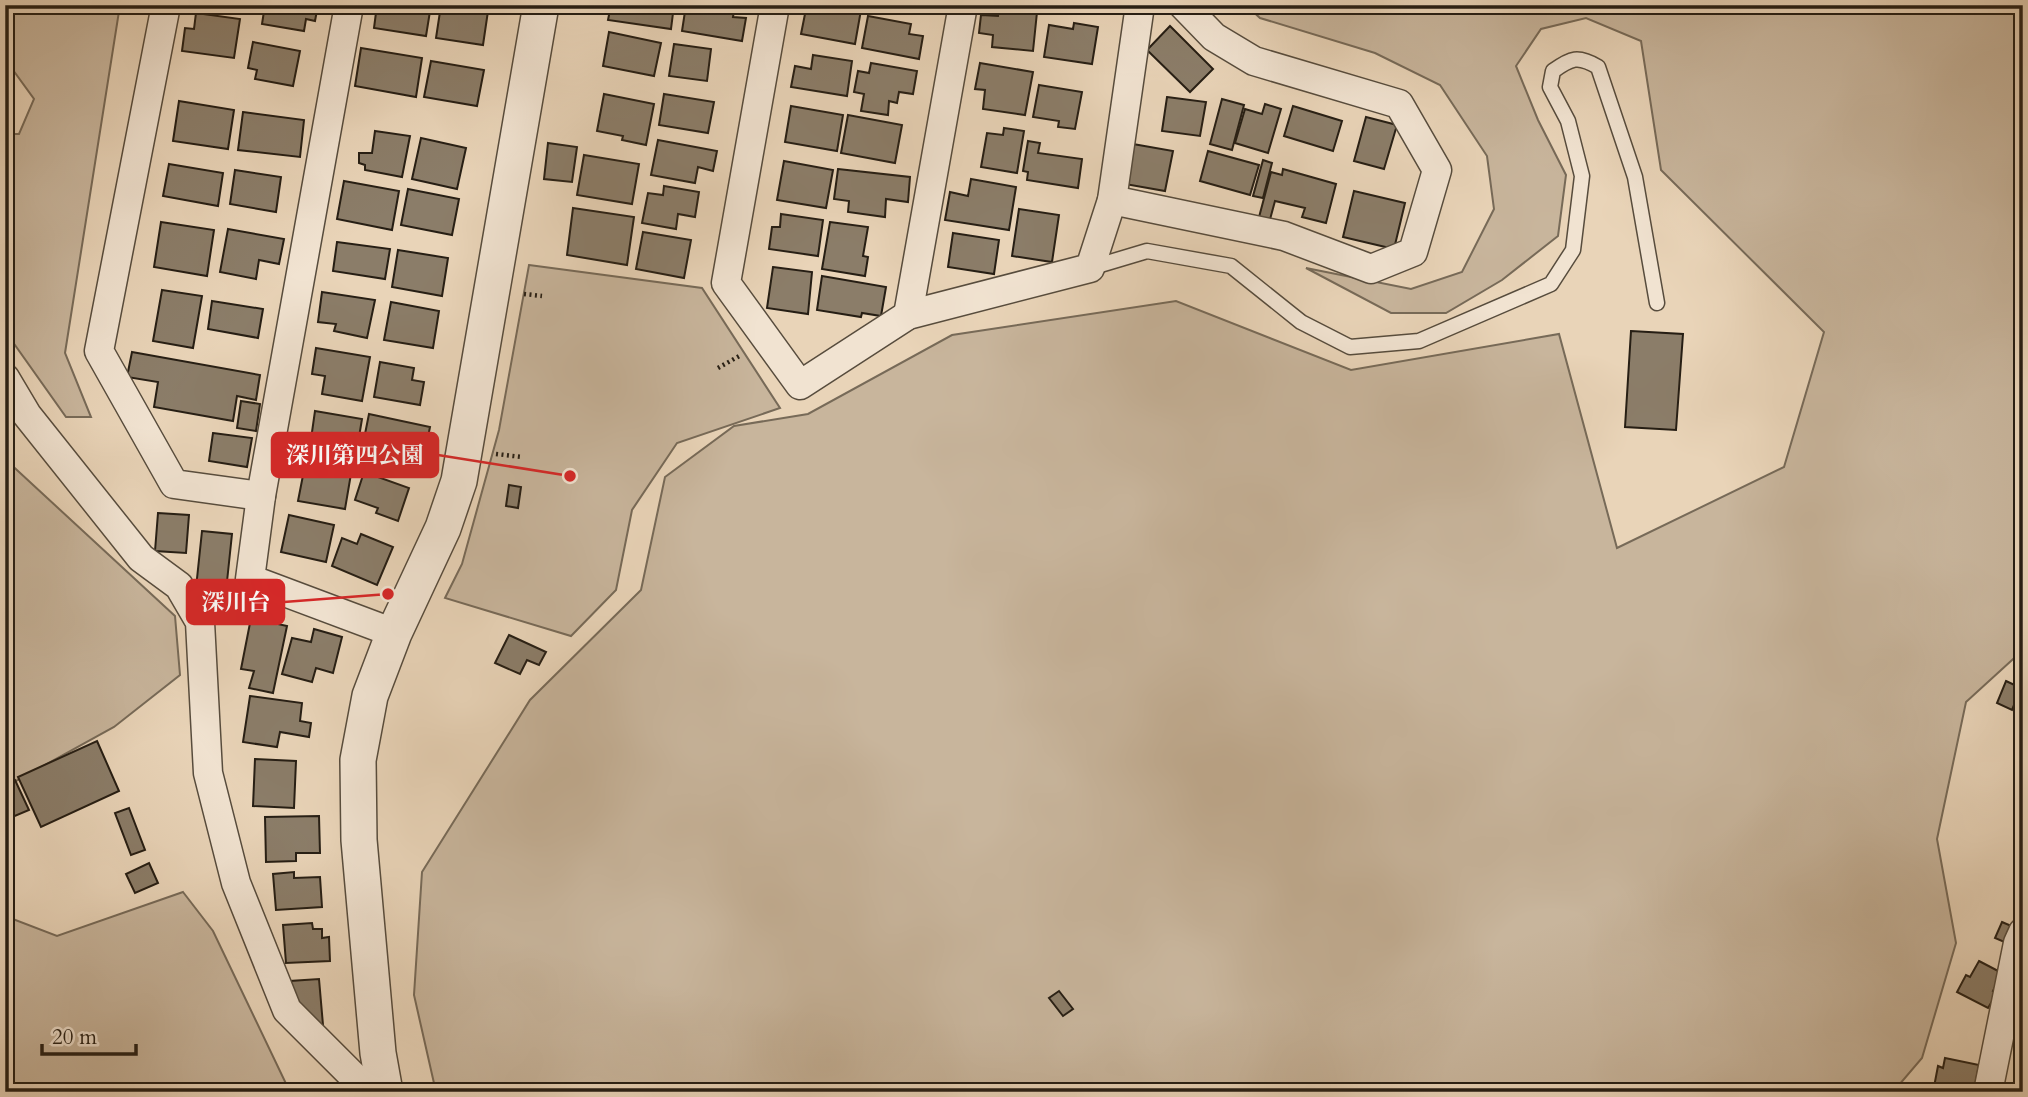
<svg xmlns="http://www.w3.org/2000/svg" width="2028" height="1097" viewBox="0 0 2028 1097" font-family="Cardo,'Noto Serif JP',serif">
	<rect width="100%" height="100%" fill="#e9d4b8"/>
	<filter id="stains"><feTurbulence type="fractalNoise" baseFrequency=".00286" numOctaves="4"/><feColorMatrix values="0 0 0 0 .2 0 0 0 0 .09 0 0 0 0 .02 0 0 0 .5 -.17"/></filter>
	<radialGradient id="worn" r=".72"><stop offset=".6" stop-color="#630" stop-opacity="0"/><stop offset="1" stop-color="#630" stop-opacity=".3"/></radialGradient>
	<g fill="#c8b59c" stroke="#776a58" stroke-width="2">
		<path d="M5 5H120L65 353 91 417H66L10 338 5 325V134H19L34 99 5 59Z"/>
		<path d="M1246 5H2023V650L1966 702 1937 839 1956 943 1922 1058 1893 1092H436L414 995 422 872 530 700 641 590 665 477 734 426 808 414 952 335 1176 301 1351 370 1559 334 1617 548 1784 467 1824 332 1661 170 1641 41 1586 18 1541 29 1516 66 1538 120 1566 175 1558 236 1502 280 1446 313H1391L1306 268 1411 289 1462 272 1494 209 1487 156 1440 85 1375 53 1260 18Z"/>
		<path d="M529 265 702 288 780 408 677 443 632 510 616 590 571 636 445 598 462 564 499 430Z"/>
		<path d="M5 459 175 616 180 675 114 727 5 787Z"/>
		<path d="M183 892 213 931 290 1092H5V916L57 936Z"/>
	</g>
	<g fill="#8b7d69" stroke="#261e14" stroke-width="2">
		<path d="M265 5H318L315 21 306 19 304 31 262 24Z"/>
		<path d="M377 5H431L426 36 374 28Z"/>
		<path d="M441 5 488 11 483 45 436 38Z"/>
		<path d="M611 5H674L671 29 608 20Z"/>
		<path d="M686 5H735L733 17 746 18 742 41 682 31Z"/>
		<path d="M816 5H833L861 10 855 44 801 34 806 9 815 11Z"/>
		<path d="M999 7 1037 12 1033 51 992 47 993 35 979 33 981 15 998 16Z"/>
		<path d="M196 13 240 19 234 58 182 51 185 28 194 29Z"/>
		<path d="M868 16 911 24 909 34 923 36 919 59 862 48Z"/>
		<path d="M1074 23 1098 27 1092 64 1044 57 1049 25 1073 29Z"/>
		<path d="M1170 26 1213 69 1190 92 1147 50Z"/>
		<path d="M609 32 661 43 654 76 603 66Z"/>
		<path d="M253 42 300 51 293 86 255 79 257 70 248 68Z"/>
		<path d="M674 44 711 49 707 81 669 76Z"/>
		<path d="M361 48 422 58 416 97 355 86Z"/>
		<path d="M813 55 852 61 847 96 791 87 795 66 811 69Z"/>
		<path d="M431 61 484 70 477 106 424 97Z"/>
		<path d="M871 63 917 71 913 94 899 92 897 103 889 101 888 115 861 111 864 94 854 92 858 71 869 73Z"/>
		<path d="M980 63 1033 72 1025 115 983 109 985 90 975 89Z"/>
		<path d="M1039 85 1082 92 1075 129 1058 127 1059 121 1033 117Z"/>
		<path d="M604 94 654 104 646 145 622 140 623 136 597 131Z"/>
		<path d="M664 94 714 102 708 133 659 125Z"/>
		<path d="M1167 97 1206 102 1200 136 1162 131Z"/>
		<path d="M1222 99 1244 105 1232 150 1210 144Z"/>
		<path d="M179 101 234 110 228 149 173 141Z"/>
		<path d="M1265 104 1281 109 1268 153 1235 143 1245 109 1262 114Z"/>
		<path d="M791 106 843 115 837 151 785 142Z"/>
		<path d="M1293 106 1342 121 1333 151 1284 136Z"/>
		<path d="M243 112 304 120 300 157 238 150Z"/>
		<path d="M848 115 902 125 895 163 841 153Z"/>
		<path d="M1366 117 1397 125 1384 169 1354 161Z"/>
		<path d="M1004 128 1024 131 1017 173 981 167 987 133 1003 135Z"/>
		<path d="M375 131 410 136 402 177 365 170V165L359 163V153H372Z"/>
		<path d="M421 138 466 148 457 189 412 179Z"/>
		<path d="M658 140 717 151 713 171 698 167 695 183 651 175Z"/>
		<path d="M1028 141 1040 143 1038 153 1082 159 1078 188 1027 180 1028 172 1023 171Z"/>
		<path d="M548 143 577 147 572 182 544 179Z"/>
		<path d="M1133 144 1173 151 1165 191 1125 184Z"/>
		<path d="M1208 151 1259 165 1250 195 1200 181Z"/>
		<path d="M584 155 639 164 632 204 577 195Z"/>
		<path d="M1263 160 1272 163 1263 198 1253 196Z"/>
		<path d="M784 161 833 170 826 208 777 200Z"/>
		<path d="M169 164 223 173 218 206 163 196Z"/>
		<path d="M838 169 910 177 908 202 886 199 885 217 848 212 849 201 834 199Z"/>
		<path d="M1283 169 1336 184 1326 223 1302 217 1305 208 1275 201 1269 223 1258 221 1271 172 1282 175Z"/>
		<path d="M235 170 281 177 276 212 230 204Z"/>
		<path d="M971 179 1016 187 1009 230 945 220 950 192 968 196Z"/>
		<path d="M344 181 399 191 392 230 337 219Z"/>
		<path d="M664 186 699 192 695 217 678 214 676 229 642 223 648 193 663 195Z"/>
		<path d="M408 189 459 199 452 235 401 225Z"/>
		<path d="M1354 191 1405 203 1394 249 1343 237Z"/>
		<path d="M573 208 634 217 627 265 567 255Z"/>
		<path d="M1019 209 1059 215 1052 262 1012 256Z"/>
		<path d="M781 214 823 220 818 256 769 249 772 227H780Z"/>
		<path d="M161 222 214 230 207 276 154 267Z"/>
		<path d="M830 222 868 227 863 256 868 257 865 276 822 269Z"/>
		<path d="M228 229 284 239 279 264 259 260 256 279 220 272Z"/>
		<path d="M643 232 691 240 684 278 636 269Z"/>
		<path d="M953 233 999 240 994 274 948 267Z"/>
		<path d="M337 242 390 249 385 279 333 271Z"/>
		<path d="M398 250 448 258 442 296 392 287Z"/>
		<path d="M773 267 812 272 808 314 767 308Z"/>
		<path d="M822 276 886 287 881 316 862 313 861 317 817 310Z"/>
		<path d="M162 290 202 296 193 348 153 341Z"/>
		<path d="M322 292 375 300 367 338 334 331 336 324 318 322Z"/>
		<path d="M212 301 263 309 258 338 208 329Z"/>
		<path d="M391 302 439 311 433 348 384 340Z"/>
		<path d="M1631 331 1683 334 1676 430 1625 427Z"/>
		<path d="M316 348 370 357 362 401 322 394 325 376 312 374Z"/>
		<path d="M132 352 260 375 256 400 237 396 233 421 154 407 158 382 127 377Z"/>
		<path d="M380 362 414 368 412 380 424 382 420 405 374 397Z"/>
		<path d="M241 401 260 404 256 431 237 428Z"/>
		<path d="M315 411 362 419 356 455 321 450 322 440 311 439Z"/>
		<path d="M369 414 430 427 422 466 361 454Z"/>
		<path d="M213 433 252 438 247 467 209 461Z"/>
		<path d="M306 460 352 468 345 509 298 501Z"/>
		<path d="M364 472 409 488 398 521 376 513 378 508 355 500Z"/>
		<path d="M509 485 521 487 518 508 506 506Z"/>
		<path d="M158 513 189 515 186 553 155 551Z"/>
		<path d="M289 515 334 525 326 562 281 552Z"/>
		<path d="M202 531 232 534 226 591 196 588Z"/>
		<path d="M361 534 393 547 377 585 332 566 342 538 357 544Z"/>
		<path d="M251 618 287 626 273 693 249 688 254 671 241 669Z"/>
		<path d="M314 629 342 637 333 673 316 668 312 682 282 674 292 638 311 642Z"/>
		<path d="M509 635 546 652 539 665 527 660 520 674 495 663Z"/>
		<path d="M2006 681 2021 688 2012 710 1997 703Z"/>
		<path d="M250 696 302 703 300 721 311 723 309 737 280 732 277 747 243 742Z"/>
		<path d="M97 741 119 791 41 827 18 777Z"/>
		<path d="M255 759 296 761 294 808 253 806Z"/>
		<path d="M2023 773V804L2015 802Z"/>
		<path d="M15 780 29 810 10 818 5 807V785Z"/>
		<path d="M129 808 145 850 131 855 115 813Z"/>
		<path d="M319 816 320 853H296V861L266 862 265 817Z"/>
		<path d="M149 863 158 883 135 893 126 874Z"/>
		<path d="M294 872V878L320 877 322 907 276 910 273 874Z"/>
		<path d="M2002 922 2016 928 2009 944 1995 938Z"/>
		<path d="M312 923 313 929H322V938L329 937 330 961 286 963 283 925Z"/>
		<path d="M1979 961 2002 973 1993 991 1997 993 1988 1008 1957 992 1966 975 1970 977Z"/>
		<path d="M319 979 325 1048 295 1034 290 981Z"/>
		<path d="M1059 991 1073 1009 1063 1016 1049 998Z"/>
		<path d="M1945 1058 1979 1065 1974 1092H1939L1940 1088 1934 1087 1938 1066 1943 1068Z"/>
	</g>
	<g fill="none" stroke-linecap="round" stroke-linejoin="round">
		<defs>
			<path id="service" d="M1090 268 1147 251 1231 266 1301 322 1350 347 1419 341 1551 284 1573 250 1582 176 1568 121 1550 87 1553 71C1571 58 1578 55 1598 67L1635 177 1657 303"/>
			<g id="minor">
				<path d="M166 5 99 351 174 484 261 496"/>
				<path d="M349 5 261 496 250 579 394 633"/>
				<path d="M775 5 726 283 800 385 908 315 1090 268 1112 200 1140 5"/>
				<path d="M1112 200 1284 236 1371 269 1413 252 1437 170 1399 104 1254 61 1214 37 1183 5"/>
				<path d="M908 315 963 5"/>
				<path d="M5 378 27 415 141 558 179 586 200 622 208 773 236 883 287 1010 369 1092"/>
				<path d="M1988 1092 2018 943 2023 932"/>
			</g>
			<path id="tertiary" d="M385 1092 378 1053 359 840 358 760 370 696 394 633 443 528 459 481 541 5"/>
		</defs>
		<use href="#service" stroke="#574c3d" stroke-width="17"/>
		<use href="#minor" stroke="#574c3d" stroke-width="31"/>
		<use href="#tertiary" stroke="#574c3d" stroke-width="38"/>
		<g stroke="#261e14" stroke-width="4.5" stroke-dasharray="2 3.5" stroke-linecap="butt">
			<path d="M524 294 542 296"/>
			<path d="M718 368 741 355"/>
			<path d="M496 454 522 457"/>
		</g>
		<use href="#service" stroke="#f1e3d1" stroke-width="14"/>
		<use href="#minor" stroke="#f1e3d1" stroke-width="28"/>
		<use href="#tertiary" stroke="#f1e3d1" stroke-width="35"/>
	</g>
	<path fill="none" stroke="#d62828" stroke-width="2.5" d="M570 476L438 455M388 594L284 602"/>
	<g fill="#d62828" stroke="#f1e3d1" stroke-width="2.5">
		<circle cx="570" cy="476" r="7"/>
		<circle cx="388" cy="594" r="7"/>
	</g>
	<g fill="#d62828" stroke="#d62828" stroke-width="2.5">
		<rect x="272" y="433" width="166" height="44" rx="7"/>
		<rect x="187" y="580" width="97" height="44" rx="7"/>
	</g>
	<g font-size="23" text-anchor="middle" font-weight="bold" fill="#fff">
		<text x="355" y="463">深川第四公園</text>
		<text x="236" y="610">深川台</text>
	</g>
	<rect width="2028" height="1097" fill="none" stroke="#e9d4b8" stroke-width="28"/>
	<rect x="7" y="7" width="2014" height="1083" fill="none" stroke="#261e14" stroke-width="3.5"/>
	<rect x="14" y="14" width="2000" height="1069" fill="none" stroke="#261e14" stroke-width="2"/>
	<path d="M42 1044v10h94v-10" fill="none" stroke="#261e14" stroke-width="3.5"/>
	<text x="52" y="1044" font-size="21" fill="#261e14" stroke="#f1e3d1" stroke-width="5" paint-order="stroke">20 m</text>
	<rect width="100%" height="100%" filter="url(#stains)"/>
	<rect width="100%" height="100%" fill="url(#worn)"/>
</svg>
